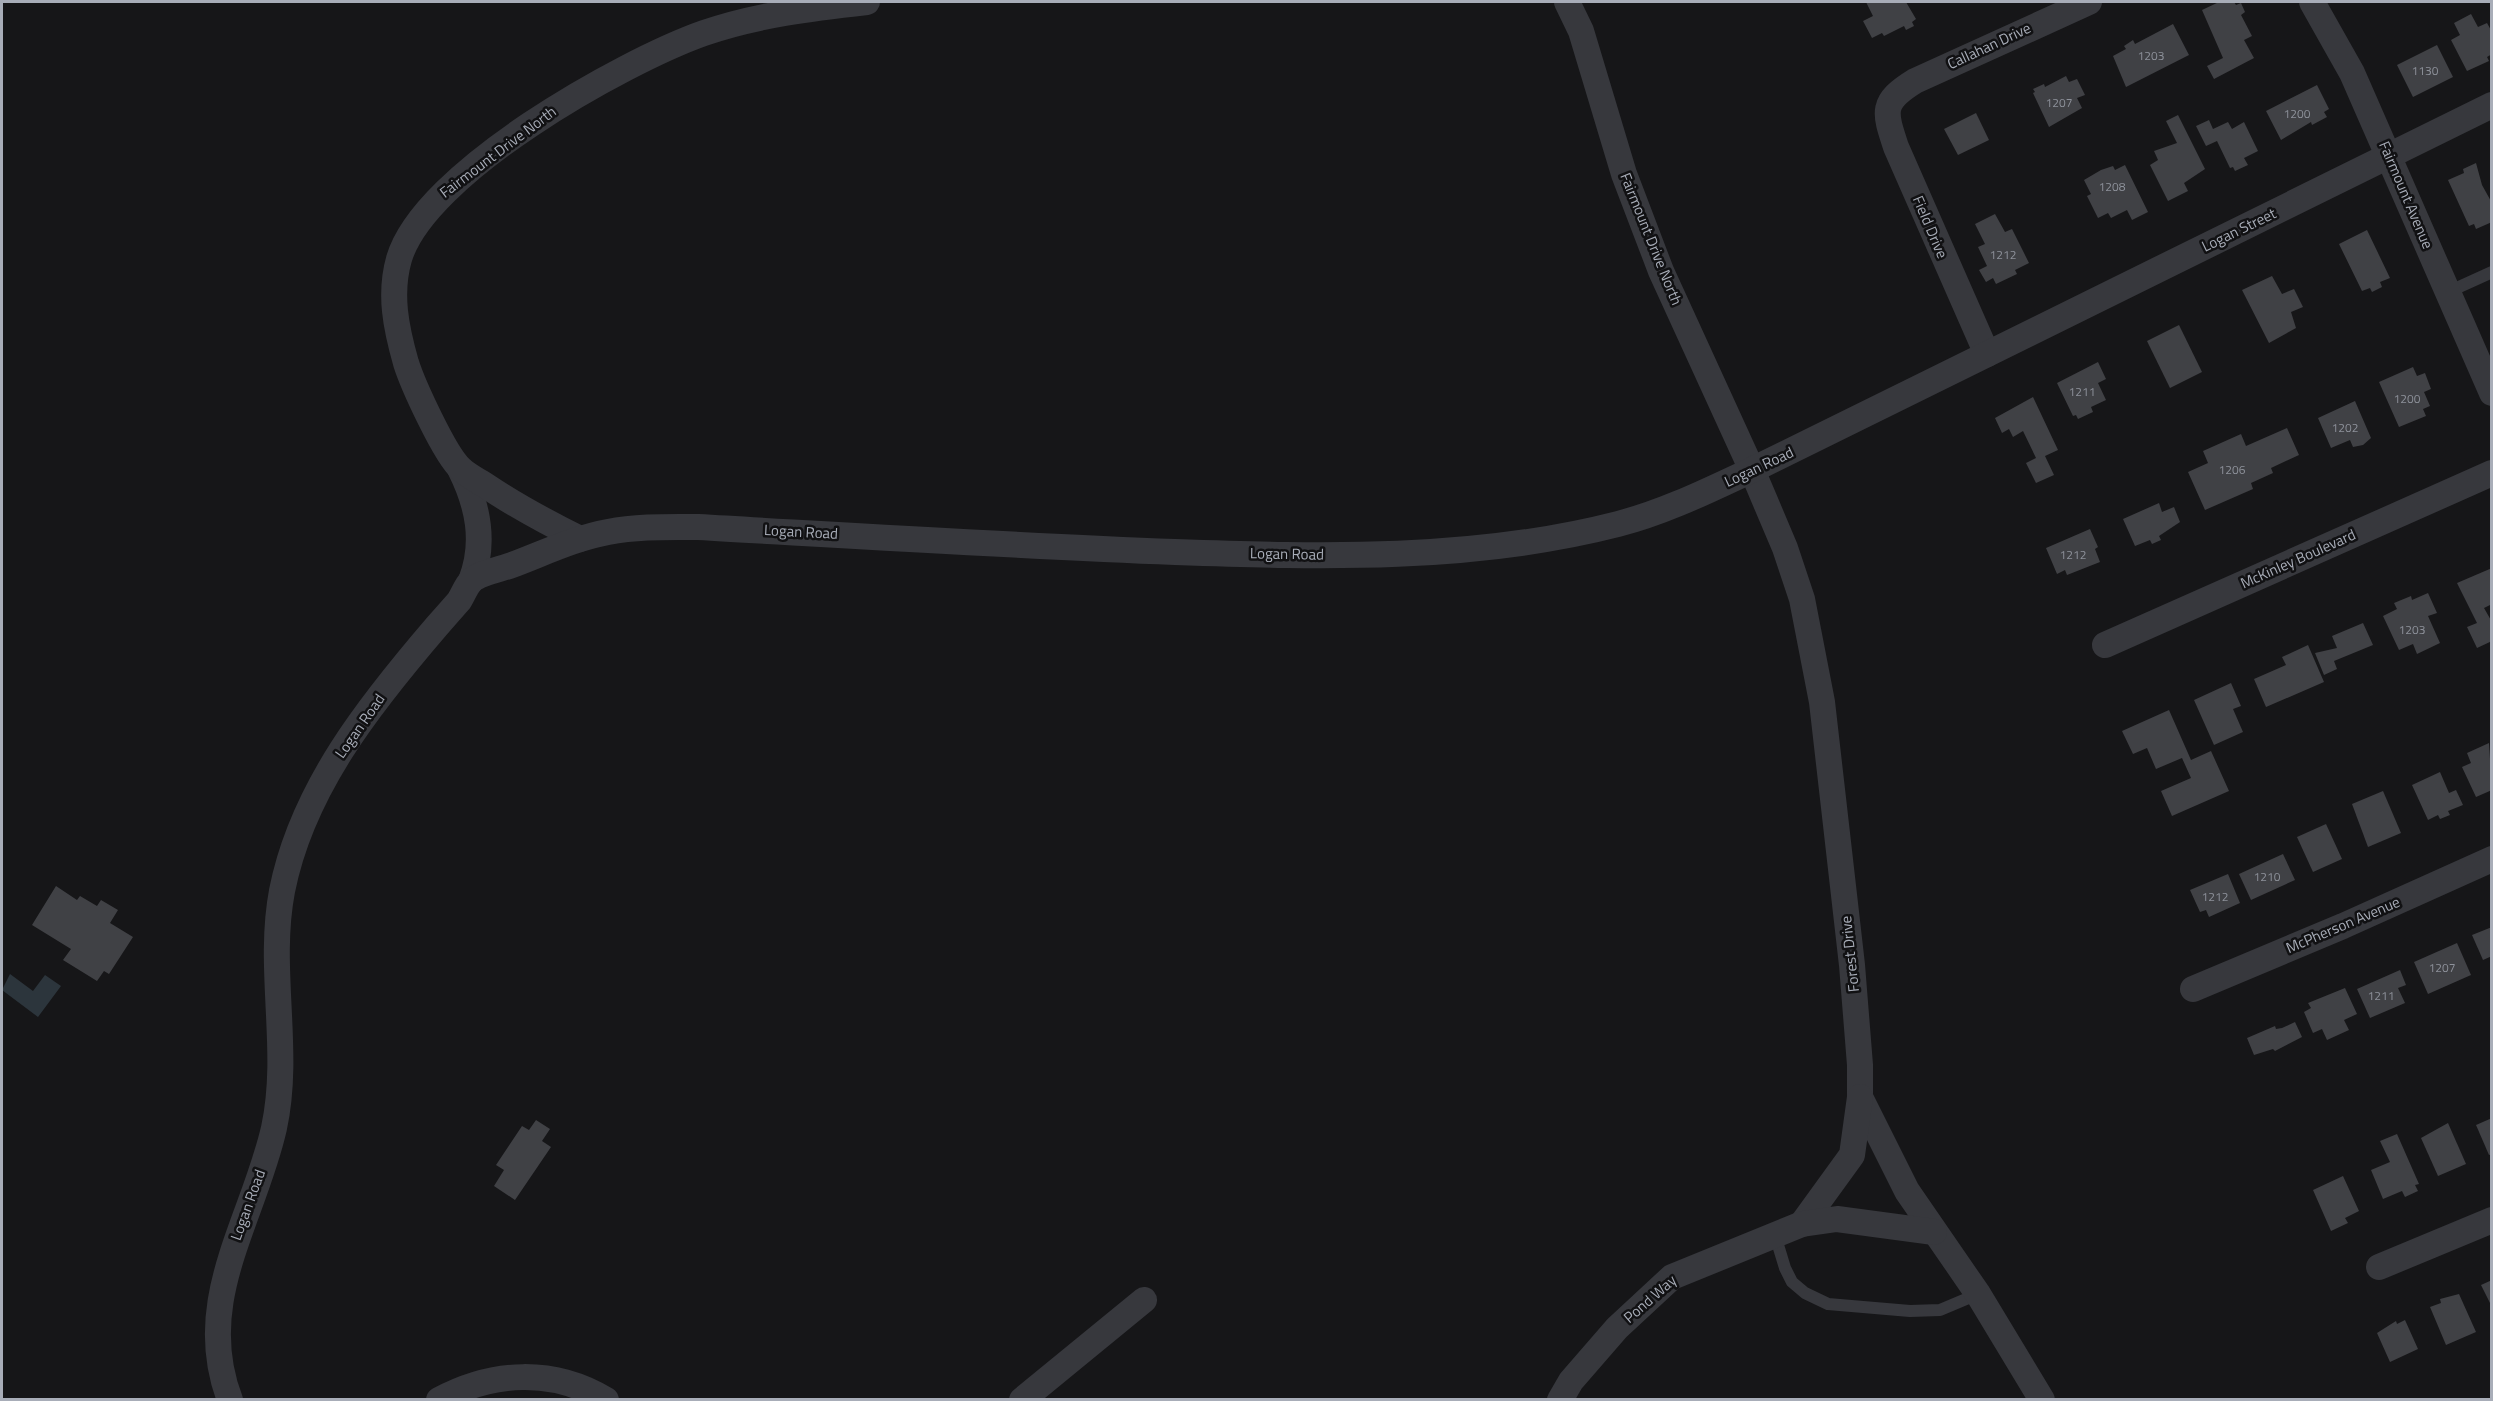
<svg xmlns="http://www.w3.org/2000/svg" width="2493" height="1401" viewBox="0 0 2493 1401" font-family="'Titillium Web',sans-serif">
	<rect width="100%" height="100%" fill="#161618"/>
	<path fill="#2c353c" d="M10 974 33 991 45 975 61 986 38 1017 2 990Z"/>
	<g fill="#404145">
		<path d="M1866 2H1906L1916 19 1912 22 1914 26 1906 30 1904 26 1884 36 1882 33 1872 38 1863 21 1873 16Z"/>
		<path d="M2219 2H2234L2236 5 2241 3 2245 12 2241 15 2252 36 2244 40 2254 58 2214 79 2207 66 2223 58 2202 10Z"/>
		<path d="M2471 14 2478 27 2487 23 2492 32V54L2487 57 2489 61 2467 71 2451 40 2460 35 2454 23Z"/>
		<path d="M2173 24 2189 55 2126 87 2113 56 2126 49 2124 46 2133 40 2135 44Z"/>
		<path d="M2437 45 2453 77 2413 97 2397 65Z"/>
		<path d="M2066 76 2069 82 2077 79 2085 95 2077 98 2082 108 2049 127 2033 93 2035 92 2033 89 2044 84 2045 87Z"/>
		<path d="M2317 85 2329 109 2324 112 2327 117 2312 125 2311 122 2281 140 2266 111Z"/>
		<path d="M1976 113 1989 140 1958 155 1944 129Z"/>
		<path d="M2178 115 2205 169 2184 183 2188 191 2168 201 2150 165 2158 160 2154 151 2177 143 2166 121Z"/>
		<path d="M2209 120 2213 129 2228 122 2232 129 2244 122 2258 151 2244 158 2248 165 2235 171 2233 167 2230 168 2217 141 2206 146 2196 126Z"/>
		<path d="M2476 163 2482 185 2492 203V222L2476 229 2474 224 2469 226 2448 180 2464 173 2463 169Z"/>
		<path d="M2125 165 2148 212 2132 220 2127 210 2111 218 2108 213 2098 218 2087 196 2091 194 2084 180 2101 170 2113 166 2115 170Z"/>
		<path d="M1995 214 2005 232 2012 229 2029 263 2015 270 2017 274 1996 284 1993 278 1986 282 1979 270 1987 266 1978 247 1985 244 1975 224Z"/>
		<path d="M2367 230 2390 278 2380 282 2382 287 2372 292 2370 288 2362 291 2339 244Z"/>
		<path d="M2272 276 2282 294 2294 289 2303 307 2291 312 2296 328 2269 343 2242 290Z"/>
		<path d="M2179 325 2202 372 2170 388 2147 341Z"/>
		<path d="M2098 362 2106 379 2098 383 2106 400 2091 407 2093 412 2078 419 2076 415 2073 416 2057 383Z"/>
		<path d="M2413 367 2417 376 2425 373 2431 389 2424 392 2430 406 2423 409 2426 416 2399 427 2379 382Z"/>
		<path d="M2033 397 2058 450 2045 456 2054 475 2036 483 2026 463 2036 458 2023 431 2013 437 2009 429 2002 433 1995 418Z"/>
		<path d="M2355 401 2371 438 2363 445 2353 447 2350 440 2331 448 2318 418Z"/>
		<path d="M2287 428 2299 455 2271 468 2273 473 2251 483 2253 489 2205 510 2188 472 2208 463 2203 451 2241 434 2246 446Z"/>
		<path d="M2159 503 2162 512 2174 507 2180 522 2159 536 2161 540 2152 544 2150 540 2135 546 2123 519Z"/>
		<path d="M2090 529 2098 547 2095 549 2100 562 2067 575 2065 570 2057 574 2046 548Z"/>
		<path d="M2492 568V604L2484 608 2492 622V641L2477 648 2467 627 2477 623 2457 583Z"/>
		<path d="M2428 593 2437 613 2428 616 2440 643 2417 654 2413 644 2399 650 2383 616 2397 609 2394 603 2411 596 2412 600Z"/>
		<path d="M2363 623 2373 645 2334 661 2337 669 2324 675 2315 653 2337 648 2332 636Z"/>
		<path d="M2308 645 2324 682 2266 707 2254 679 2286 665 2282 657Z"/>
		<path d="M2231 683 2241 706 2233 709 2243 732 2214 745 2194 700Z"/>
		<path d="M2169 710 2191 760 2211 751 2229 791 2172 816 2161 791 2191 778 2182 758 2156 769 2147 748 2133 754 2122 731Z"/>
		<path d="M2489 743 2492 790 2476 797 2462 767 2471 763 2467 753Z"/>
		<path d="M2440 772 2449 793 2456 790 2463 805 2448 811 2450 815 2440 819 2438 815 2428 820 2412 785Z"/>
		<path d="M2383 791 2401 833 2368 847 2352 804Z"/>
		<path d="M2326 824 2342 859 2313 872 2297 837Z"/>
		<path d="M2283 854 2295 880 2251 900 2239 874Z"/>
		<path d="M2228 874 2240 903 2209 917 2206 910 2200 912 2190 890Z"/>
		<path d="M56 886 77 900 80 896 97 906 101 900 118 910 110 923 133 937 109 974 104 971 97 981 63 960 71 949 32 925Z"/>
		<path d="M2492 927V956L2483 960 2472 935Z"/>
		<path d="M2457 943 2471 975 2428 994 2414 962Z"/>
		<path d="M2400 970 2406 985 2398 988 2405 1003 2370 1018 2357 989Z"/>
		<path d="M2345 988 2357 1014 2344 1020 2349 1030 2327 1040 2322 1029 2313 1033 2304 1012 2311 1008 2308 1003Z"/>
		<path d="M2295 1022 2302 1037 2275 1051 2273 1049 2254 1055 2247 1038 2275 1026 2276 1029 2282 1028Z"/>
		<path d="M2492 1118V1154L2489 1155 2476 1125Z"/>
		<path d="M536 1120 550 1129 542 1141 551 1147 515 1200 494 1186 504 1170 496 1165 522 1126 529 1130Z"/>
		<path d="M2448 1123 2466 1164 2438 1176 2421 1138Z"/>
		<path d="M2397 1134 2419 1184 2415 1185 2418 1191 2405 1197 2402 1191 2383 1199 2371 1170 2390 1162 2380 1141Z"/>
		<path d="M2343 1176 2359 1211 2345 1218 2348 1223 2331 1231 2313 1190Z"/>
		<path d="M2492 1280V1307L2481 1285Z"/>
		<path d="M2459 1294 2476 1332 2446 1345 2430 1307 2441 1303 2440 1299Z"/>
		<path d="M2405 1320 2418 1349 2390 1362 2377 1333 2396 1321 2397 1324Z"/>
	</g>
	<g fill="none" stroke-linecap="round" stroke-linejoin="round">
		<g stroke="#37383d" stroke-width="12">
			<path d="M2448 292 2492 272"/>
			<path d="M1775 1235 1785 1268 1792 1282 1805 1293 1828 1304 1910 1311 1940 1310 1978 1294"/>
		</g>
		<g stroke="#37383d" stroke-width="26">
			<path d="M1567 2 1581 31 1624 174 1661 271 1752 470 1785 548 1802 599 1822 702 1852 965 1860 1065V1097L1907 1191 1978 1294 2042 1400"/>
			<path d="M2312 2 2352 73 2492 393"/>
			<path d="M1987 354 1896 147C1884 111 1881 102 1915 81L2089 2"/>
			<path d="M460 469C478 505 486 542 471 581"/>
			<path d="M580 539C548 523 518 507 488 487 479 481 468 476 461 469 445 455 413 385 406 363 396 328 389 294 399 259 424 173 622 62 704 33 756 15 813 8 867 2"/>
			<path d="M2105 645 2492 473"/>
			<path d="M2193 989 2343 926 2492 859"/>
			<path d="M1802 1224 1852 1155 1860 1097"/>
			<path d="M2379 1267 2492 1220"/>
			<path d="M230 1400C192 1301 253 1221 274 1128 291 1050 267 970 282 891 302 789 370 704 437 626 444 618 452 609 459 601 463 595 466 586 471 581 479 573 501 569 512 565 544 553 575 538 608 532 638 526 668 527 698 527 857 536 1016 546 1175 552 1323 557 1474 561 1618 524 1665 512 1709 490 1752 470L2492 105"/>
			<path d="M439 1400C493 1371 553 1368 606 1400"/>
			<path d="M1022 1400 1144 1300"/>
			<path d="M1560 1400 1571 1381 1617 1328 1672 1277 1802 1224 1837 1219 1934 1232"/>
		</g>
	</g>
	<g text-anchor="middle" stroke-width="5" stroke-linejoin="round" paint-order="stroke">
		<g font-size="12" fill="#8e929b">
			<text x="2151" y="60">1203</text>
			<text x="2425" y="75">1130</text>
			<text x="2059" y="107">1207</text>
			<text x="2297" y="118">1200</text>
			<text x="2112" y="191">1208</text>
			<text x="2003" y="259">1212</text>
			<text x="2082" y="396">1211</text>
			<text x="2407" y="403">1200</text>
			<text x="2345" y="432">1202</text>
			<text x="2232" y="474">1206</text>
			<text x="2073" y="559">1212</text>
			<text x="2412" y="634">1203</text>
			<text x="2267" y="881">1210</text>
			<text x="2215" y="901">1212</text>
			<text x="2442" y="972">1207</text>
			<text x="2381" y="1000">1211</text>
		</g>
		<g font-size="15" fill="#a8adb8" stroke="#111113">
			<text transform="translate(1989 46) rotate(-25)" y="5">Callahan Drive</text>
			<text transform="translate(498 152) rotate(-37)" y="5">Fairmount Drive North</text>
			<text transform="translate(2406 195) rotate(67)" y="5">Fairmount Avenue</text>
			<text transform="translate(1930 227) rotate(67)" y="5">Field Drive</text>
			<text transform="translate(2239 230) rotate(-26)" y="5">Logan Street</text>
			<text transform="translate(1651 239) rotate(68)" y="5">Fairmount Drive North</text>
			<text transform="translate(1759 467) rotate(-25)" y="5">Logan Road</text>
			<text transform="translate(801 532) rotate(3)" y="5">Logan Road</text>
			<text transform="translate(1287 554) rotate(1)" y="5">Logan Road</text>
			<text transform="translate(2298 559) rotate(-24)" y="5">McKinley Boulevard</text>
			<text transform="translate(360 726) rotate(-55)" y="5">Logan Road</text>
			<text transform="translate(2343 925) rotate(-23)" y="5">McPherson Avenue</text>
			<text transform="translate(1850 954) rotate(-96)" y="5">Forest Drive</text>
			<text transform="translate(248 1205) rotate(-70)" y="5">Logan Road</text>
			<text transform="translate(1650 1299) rotate(-41)" y="5">Pond Way</text>
		</g>
	</g>
	<rect width="2493" height="1401" fill="none" stroke="#a8adb8" stroke-width="6"/>
</svg>
